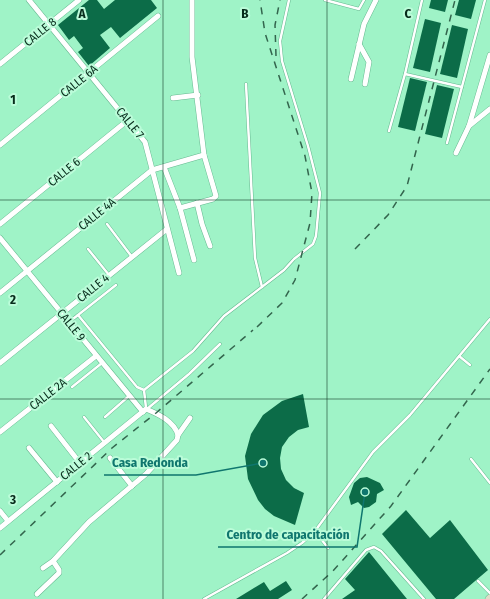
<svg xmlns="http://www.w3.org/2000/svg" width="490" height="599" viewBox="0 0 490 599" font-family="'Fira Sans Condensed',sans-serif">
	<rect width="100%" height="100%" fill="#9ff3c7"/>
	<g fill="#0c6c48">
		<path d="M89 0H97L104 9 115 0H151L157 8 120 38 111 27 100 35 110 48 89 66 78 52 83 48 74 36 69 40 58 25Z"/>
		<path d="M431 0H448L445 12 429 8Z"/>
		<path d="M459 0H476L471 19 455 15Z"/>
		<path d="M425 19 441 23 430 72 413 68Z"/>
		<path d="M452 25 468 29 457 78 440 74Z"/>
		<path d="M410 78 427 82 415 131 398 127Z"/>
		<path d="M437 85 454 89 442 138 425 134Z"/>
		<path d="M303 394 309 427 298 430 289 437 282 447 280 458 281 469 286 480 294 488 304 493 295 525 274 516 265 509 258 500 248 479 245 456 251 434 263 415 282 401Z"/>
		<path d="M367 477 380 483 384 490 377 494 376 502 369 507 364 508 358 502 351 505 349 497 354 483 360 478Z"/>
		<path d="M406 510 430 538 450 520 488 570 454 599H436L382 534Z"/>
		<path d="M369 552 407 599H342L355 590 345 579Z"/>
		<path d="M286 581 292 590 278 599H236L264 582 270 591Z"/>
	</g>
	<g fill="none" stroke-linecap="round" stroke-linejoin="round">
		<defs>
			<g id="service">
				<path d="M325 0 359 9 364 0"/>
				<path d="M405 74 462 87"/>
				<path d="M246 84 255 258 262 287"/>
				<path d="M389 131 405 74 422 0"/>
				<path d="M447 143 485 0"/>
				<path d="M107 224 132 257"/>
				<path d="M88 249 109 275"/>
				<path d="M116 285 78 315 137 387 144 390 193 351 224 316 284 270 294 259 313 244 316 236 320 193 308 146 282 61 280 41 289 0"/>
				<path d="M69 322 78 315"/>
				<path d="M459 356 470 365"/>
				<path d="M72 387 102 363"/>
				<path d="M144 390 146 408"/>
				<path d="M147 409 189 374 220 344"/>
				<path d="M84 417 104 442"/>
				<path d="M105 417 129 396"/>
				<path d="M471 459 490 483"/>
				<path d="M315 531 328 548"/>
				<path d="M478 581 490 593"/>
				<path d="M204 599 287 553 302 543 315 531 373 452 410 415 490 319"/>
				<path d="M324 599 366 550 374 547 381 551 424 599"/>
			</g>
			<g id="minor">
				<path d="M29 0 145 142 179 273"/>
				<path d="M359 44 369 62 365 84"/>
				<path d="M0 64 79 0"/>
				<path d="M351 79 364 24 376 0"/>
				<path d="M173 98 198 95"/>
				<path d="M469 126 490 109"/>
				<path d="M0 145 158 16"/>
				<path d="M456 153 469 126 490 55"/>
				<path d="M164 167 180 208 194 260"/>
				<path d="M197 203 202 224 210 246"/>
				<path d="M180 208 213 199 216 196 204 155 192 57V0"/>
				<path d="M0 224 128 120"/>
				<path d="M0 238 143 412"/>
				<path d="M0 293 152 170 204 155"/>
				<path d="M0 363 167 229"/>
				<path d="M51 426 80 463"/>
				<path d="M0 432 96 356"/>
				<path d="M29 448 57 482"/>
				<path d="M110 458 132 486"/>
				<path d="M0 511 8 521"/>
				<path d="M0 528 146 409C158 414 174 421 178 435"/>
				<path d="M43 568 53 561 89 522 146 474 177 440 178 435 190 418"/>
				<path d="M37 594 59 573V570L53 561"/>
			</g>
			<path id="secondary" d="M489 599 490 598"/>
		</defs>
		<use href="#service" stroke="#66b990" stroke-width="3.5"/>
		<use href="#minor" stroke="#66b990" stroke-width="6"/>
		<use href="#secondary" stroke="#66b990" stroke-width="8"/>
		<use href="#service" stroke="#fff" stroke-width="2.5"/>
		<use href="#minor" stroke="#fff" stroke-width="5"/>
		<use href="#secondary" stroke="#e0ddc8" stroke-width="7"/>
		<g stroke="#33654d" stroke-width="1.5" stroke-dasharray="7 7" stroke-linecap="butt">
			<path d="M276 56 275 25 280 0"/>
			<path d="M355 249 388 215 407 186 455 0"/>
			<path d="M257 327 282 303 295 280 310 223 312 193 305 156 265 33 260 0"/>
			<path d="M0 555 112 448 156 413 253 330"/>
			<path d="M302 599 333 571 391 506 490 369"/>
		</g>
	</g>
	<path fill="none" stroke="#072b1b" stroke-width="1" stroke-opacity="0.55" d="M163 0V599M327 0V599M0 200H490M0 399H490"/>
	<g text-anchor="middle" stroke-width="4" stroke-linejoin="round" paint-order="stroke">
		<g font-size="12" fill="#072b1b" stroke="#bbfcd9">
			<text transform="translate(40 32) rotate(-39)" y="4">CALLE 8</text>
			<text transform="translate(79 81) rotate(-39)" y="4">CALLE 6A</text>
			<text transform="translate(130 123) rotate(51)" y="4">CALLE 7</text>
			<text transform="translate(64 172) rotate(-39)" y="4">CALLE 6</text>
			<text transform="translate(97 214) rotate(-39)" y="4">CALLE 4A</text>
			<text transform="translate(93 288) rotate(-39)" y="4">CALLE 4</text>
			<text transform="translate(71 325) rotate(51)" y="4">CALLE 9</text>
			<text transform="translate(48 394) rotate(-38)" y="4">CALLE 2A</text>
			<text transform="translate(76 466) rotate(-39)" y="4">CALLE 2</text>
		</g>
	</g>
	<g font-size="13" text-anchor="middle" font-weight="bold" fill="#072b1b" stroke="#bbfcd9" stroke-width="4" stroke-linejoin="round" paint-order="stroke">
		<text x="82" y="18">A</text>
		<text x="245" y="18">B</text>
		<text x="408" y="18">C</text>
		<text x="13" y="104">1</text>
		<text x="13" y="304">2</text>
		<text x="13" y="504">3</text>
	</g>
	<path fill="none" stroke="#0f766e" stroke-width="1.5" d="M263 463L196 475H104M365 492L357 547H218"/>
	<g fill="#0f766e" stroke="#bbfcd9" stroke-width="1.5">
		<circle cx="263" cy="463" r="4"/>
		<circle cx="365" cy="492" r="4"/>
	</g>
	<g font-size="13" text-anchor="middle" font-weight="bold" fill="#0f766e" stroke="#bbfcd9" stroke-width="4" stroke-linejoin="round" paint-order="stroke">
		<text x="150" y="467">Casa Redonda</text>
		<text x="288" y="539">Centro de capacitación</text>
	</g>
</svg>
